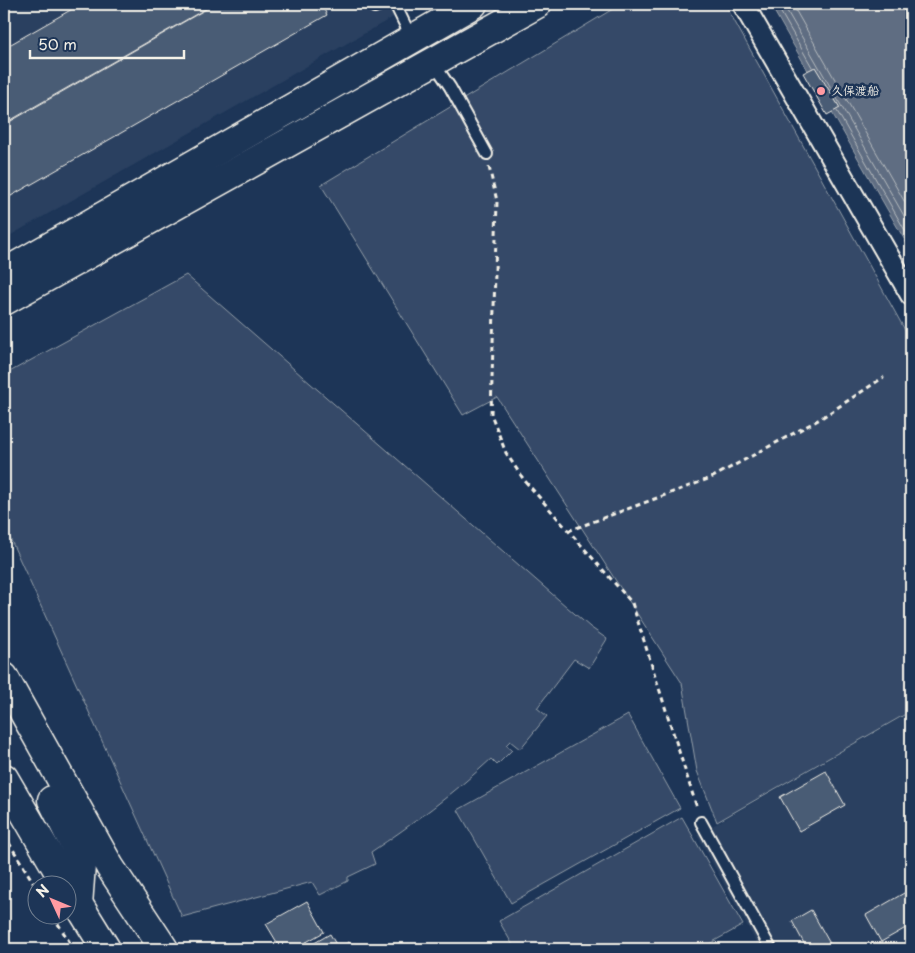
<svg xmlns="http://www.w3.org/2000/svg" width="915" height="953" viewBox="0 0 915 953" font-family="'Playpen Sans','Klee One',sans-serif">
	<rect width="100%" height="100%" fill="#1d3557"/>
	<filter id="ink" filterUnits="userSpaceOnUse"><feTurbulence type="fractalNoise" baseFrequency=".02" numOctaves="2"/><feDisplacementMap in="SourceGraphic" scale="10" xChannelSelector="R" yChannelSelector="G"/><feConvolveMatrix kernelMatrix="1 2 1 2 8 2 1 2 1" color-interpolation-filters="sRGB"/></filter>
	<g filter="url(#ink)">
		<g fill="#2a4060">
			<path d="M4 4H416L4 239Z"/>
			<path d="M911 712V949H760L697 835Z"/>
		</g>
		<g fill="#354a67" stroke="#949ea8">
			<path d="M621 4H725L911 341V711L717 822 697 771 682 683 497 397 463 415 321 185Z"/>
			<path d="M186 275 590 627 607 639 589 668 574 659 537 708 547 716 520 749 510 741 506 745 512 750 497 765 491 759C453 794 413 824 371 852L375 864 348 877V881L320 895 312 882 182 917 4 525V375Z"/>
			<path d="M628 715 680 808 511 903 458 810Z"/>
			<path d="M682 817 743 925 700 949H515L499 921Z"/>
		</g>
		<path fill="#5e6d82" stroke="#9aa2ab" d="M770 4H911V251Z"/>
		<g fill="none" stroke-linecap="round" stroke-linejoin="round">
			<g stroke="#b8bcbf" stroke-width="1">
				<path d="M776 4 812 67"/>
				<path d="M783 4 911 228"/>
				<path d="M792 4 911 213"/>
				<path d="M837 111 911 241"/>
			</g>
		</g>
		<g fill="#485b74" stroke="#f4f1e8">
			<path d="M81 4H214L4 124V48Z"/>
			<path d="M215 4H321L327 15 4 200V125Z"/>
			<path d="M815 67 840 108 827 115 803 73Z"/>
			<path d="M826 771 845 805 799 831 780 797Z"/>
			<path d="M911 889V925L881 942 866 915Z"/>
			<path d="M307 901 324 932 294 949H281L266 924Z"/>
			<path d="M811 910 833 949H807L792 921Z"/>
			<path d="M330 934 338 948 349 942 353 949H304Z"/>
		</g>
		<g fill="none" stroke-linecap="round" stroke-linejoin="round">
			<defs>
				<g id="lane">
					<path d="M370 4 374 7 383 4"/>
					<path d="M395 4 412 39"/>
					<path d="M433 62 450 87 487 154"/>
					<path d="M701 822 771 949"/>
				</g>
				<path id="street" d="M743 4 911 295"/>
				<g id="secondary">
					<path d="M4 273 473 4"/>
					<path d="M4 301 537 4"/>
					<path d="M4 677 110 867 164 949"/>
					<path d="M4 778 67 886"/>
					<path d="M52 800 76 848 81 865 78 905"/>
					<path d="M69 889 106 949"/>
				</g>
			</defs>
			<use href="#lane" stroke="#f4f1e8" stroke-width="14"/>
			<use href="#street" stroke="#f4f1e8" stroke-width="24"/>
			<use href="#secondary" stroke="#f4f1e8" stroke-width="31"/>
			<g stroke="#f4f1e8" stroke-width="3" stroke-dasharray="5 4" stroke-linecap="butt">
				<path d="M489 167 497 201 491 414 506 453 524 480 632 603 697 808"/>
				<path d="M568 531 711 478 820 419 884 377"/>
				<path d="M4 835 38 890"/>
				<path d="M53 916 74 949"/>
			</g>
			<use href="#lane" stroke="#1d3557" stroke-width="10"/>
			<use href="#street" stroke="#1d3557" stroke-width="20"/>
			<use href="#secondary" stroke="#1d3557" stroke-width="28"/>
		</g>
	</g>
	<circle fill="#ff9aa2" stroke="#1d3557" stroke-width="2" cx="821" cy="91" r="5"/>
	<g text-anchor="middle" stroke-width="5" stroke-linejoin="round" paint-order="stroke">
		<g font-size="12" font-weight="bold" fill="#f4f1e8" stroke="#1d3557" text-anchor="start">
			<text x="831" y="95">久保渡船</text>
		</g>
	</g>
	<rect width="915" height="953" fill="none" stroke="#1d3557" stroke-width="20"/>
	<rect x="10" y="10" width="895" height="933" fill="none" stroke="#f4f1e8" stroke-width="2" filter="url(#ink)"/>
	<g transform="translate(52 900) rotate(314)"><circle r="24" fill="#1d3557" stroke="#738091"/>
	<path d="M0-4L9 19L0 12L-9 19Z" fill="#ff9aa2"/>
	<text y="-8" font-size="14" font-weight="bold" text-anchor="middle" fill="#f4f1e8">N</text>
	</g>
	<path d="M30 50v8h154v-8" fill="none" stroke="#f4f1e8" stroke-width="2.5"/>
	<text x="38" y="50" font-size="15" fill="#f4f1e8" stroke="#1d3557" stroke-width="4" paint-order="stroke">50 m</text>
</svg>
